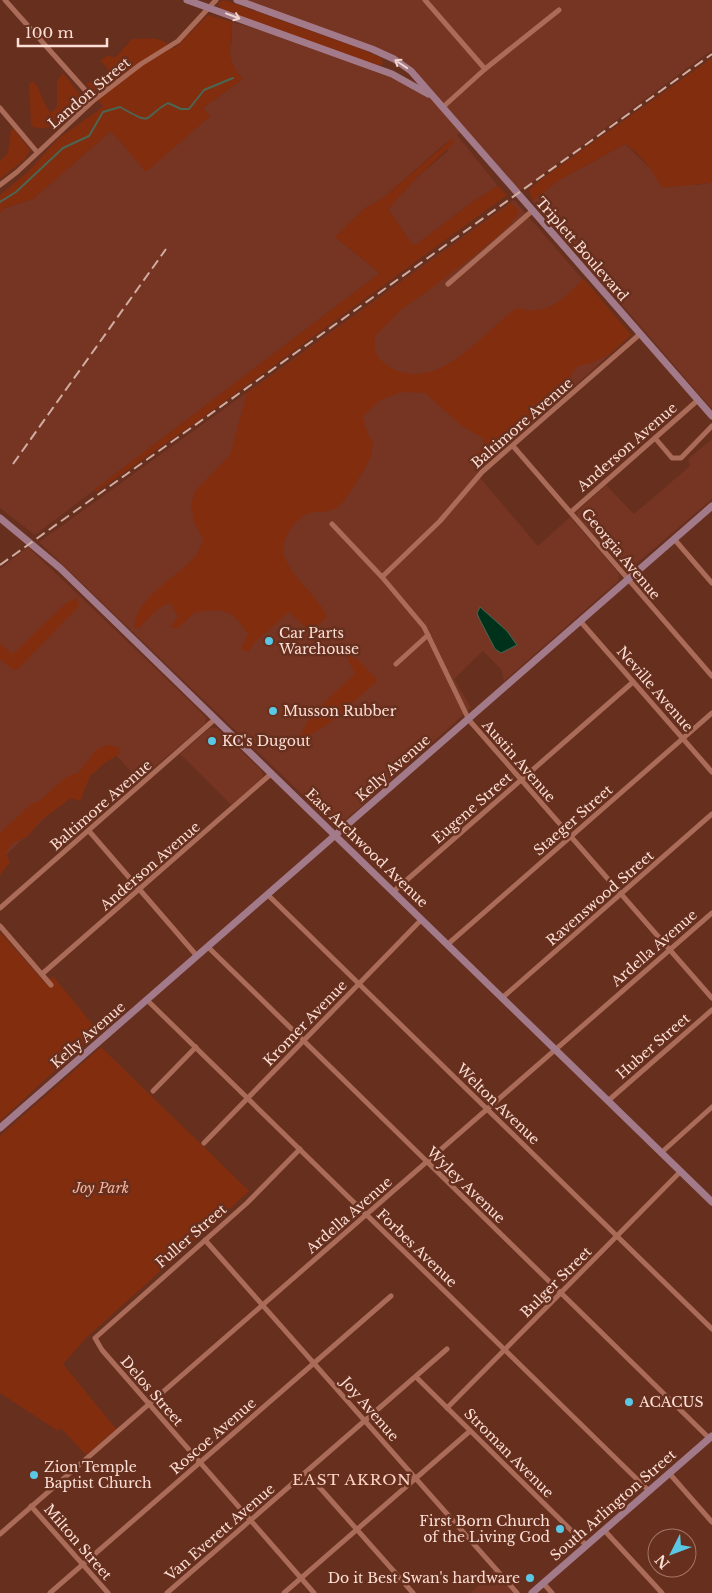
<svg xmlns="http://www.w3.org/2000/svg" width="712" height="1593" viewBox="0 0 712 1593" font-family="'Libre Baskerville',serif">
	<rect width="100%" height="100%" fill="#672f1e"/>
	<g fill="#753522">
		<path d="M237 0H712V50L517 193 462 130 457 135 498 186 471 203 417 244H412L388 209 416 178 448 151 447 142 383 198 364 209 335 237 380 273 35 535 0 508V213L5 208 33 199 111 131 146 171 210 116 203 108 243 79 234 69 229 54 232 38V22L307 43 375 67 433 97 402 64Z"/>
		<path d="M625 144 654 172 662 188 682 184 699 185 712 182V409L532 201 559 180Z"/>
		<path d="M514 200 631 335 477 474 538 546 570 517 616 570 619 575 618 581 504 681 501 669 483 651 454 679 471 708 364 804 340 824 334 825 39 542Z"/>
		<path d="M712 439V499L630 569 623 566 577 517V512L606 485 634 514 690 466 688 459Z"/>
		<path d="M28 547 198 709 206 718 205 724 139 780 113 752 0 861V569Z"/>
		<path d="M210 728H217L262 771 263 776 262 780 231 805 180 754Z"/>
		<path d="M494 1570 513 1593H470Z"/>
	</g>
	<g fill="#832d0f">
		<path d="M224 0 361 49 381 58 383 63 379 66 221 9 218 3Z"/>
		<path d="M208 15 232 22C232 48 223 57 243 79L203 108 210 116 146 172 111 131 33 199 5 208 0 213V195L27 173 59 138 103 107 86 83 104 80 110 74 106 66 100 61 108 55 115 58 132 39C156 39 154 35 175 48Z"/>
		<path d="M712 58V182C696 186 679 185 662 188 653 171 641 154 625 144L559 180 532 201 529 190 543 178Z"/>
		<path d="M63 73 84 100C74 116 51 134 31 126L29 84 33 81C42 91 42 104 51 113L57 107V81Z"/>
		<path d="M14 129 30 150 25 159 0 179V161L8 153 11 130Z"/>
		<path d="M452 139 455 142 416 178 388 209 412 244H417L471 203 498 186 507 195 202 418 96 492 94 490 380 273 335 237 364 209 383 198Z"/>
		<path d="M511 203 519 210C518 227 444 277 428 291L402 309 375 336C373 351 377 359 390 367 439 395 482 332 517 308 549 317 562 299 584 279L631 335 610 354 589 364 580 365 572 372 565 391 552 405 483 460 476 454 483 448V438L462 426 425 393 402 392 382 399 363 416 368 435 373 442C372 447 372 453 371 457 368 464 347 498 342 503 329 516 321 509 307 514 294 520 280 540 284 555 290 577 317 594 327 617L311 632 289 612 254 643 249 652 241 649 248 634 237 619 229 613 217 610 195 612 178 628H170L178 617 171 603C160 604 147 619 140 628L134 627C138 594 178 578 197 554 200 550 201 544 203 540L194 522 191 505 195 491 230 455 247 393Z"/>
		<path d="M77 598 79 606 17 670 12 669 0 659V644L13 654 66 603Z"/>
		<path d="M346 655 357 659 378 680 330 723 299 742C302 718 338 690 355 674Z"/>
		<path d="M111 745 119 748 120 754 106 762 90 776 80 801 71 798 40 821 27 837 12 843 6 853 10 862 0 875V833L31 804 39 801 66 777 78 773 96 750 104 746Z"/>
		<path d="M0 932 45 983 53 976 98 1031 0 1121Z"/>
		<path d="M101 1047 249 1191 86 1338 63 1364 116 1429 86 1455 61 1428 58 1431 0 1393V1136Z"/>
	</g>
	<path fill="#00321b" stroke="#4b6653" d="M480 607 507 631 517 645 501 653 495 649 479 618 477 613Z"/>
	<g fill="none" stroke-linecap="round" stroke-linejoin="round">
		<path stroke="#4b6653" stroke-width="2" d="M0 202 16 192 63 148 89 136 103 112 120 107C155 127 141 118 168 103L181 109H189L204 90 233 78"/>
		<g stroke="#aa6c58" stroke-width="5">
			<path d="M5 0 94 100"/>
			<path d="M425 0 485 69"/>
			<path d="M443 107 485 69 559 10"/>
			<path d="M0 108 37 152"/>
			<path d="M0 185 17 172 94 100 141 64 178 41 216 0"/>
			<path d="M448 284 532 211"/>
			<path d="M655 438 672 458H681L712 426"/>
			<path d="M513 446 712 676"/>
			<path d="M571 512 698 400"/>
			<path d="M332 524 382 577 424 627 469 720 712 998"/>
			<path d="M675 540 712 583"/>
			<path d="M382 577 440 521 482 472 640 334"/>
			<path d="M581 622 712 772"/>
			<path d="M396 664 428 635"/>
			<path d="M89 831 197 956"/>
			<path d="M393 892 633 682"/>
			<path d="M268 895 712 1329"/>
			<path d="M0 908 215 719"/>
			<path d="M0 926 51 985"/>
			<path d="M448 944 712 713"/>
			<path d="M208 947 709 1438"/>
			<path d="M42 974 272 773"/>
			<path d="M502 998 712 814"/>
			<path d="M147 1000 649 1491"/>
			<path d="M153 1091 196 1047"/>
			<path d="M609 1100 712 1010"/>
			<path d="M204 1143 422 919"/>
			<path d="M300 1149 247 1203 95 1338 102 1350 314 1593"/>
			<path d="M662 1152 712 1107"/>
			<path d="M205 1240 517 1593"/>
			<path d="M416 1377 586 1545"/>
			<path d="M447 1408 681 1171"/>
			<path d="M306 1472 413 1593"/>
			<path d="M669 1473 712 1522"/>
			<path d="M31 1506 108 1593"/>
			<path d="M604 1530 662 1593"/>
			<path d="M0 1534 712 913"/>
			<path d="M543 1583 552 1593"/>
			<path d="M50 1593 391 1296"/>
			<path d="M167 1593 447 1349"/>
			<path d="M284 1593 470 1431"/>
		</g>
		<g stroke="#a27a89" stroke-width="7">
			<path d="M187 0 392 74 428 94"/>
			<path d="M237 0 372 49 394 59 411 71 712 416"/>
			<path d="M0 518 60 568 712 1202"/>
			<path d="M0 1128 712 506"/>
			<path d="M532 1593 712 1436"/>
		</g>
		<g stroke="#d1aca1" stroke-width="2" stroke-dasharray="10 5" stroke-linecap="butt">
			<path d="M13 464 166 249"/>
			<path d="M0 565 712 54"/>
		</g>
	</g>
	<defs><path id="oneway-shaft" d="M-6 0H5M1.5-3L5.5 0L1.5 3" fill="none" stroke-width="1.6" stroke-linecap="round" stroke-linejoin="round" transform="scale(1.25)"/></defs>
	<g stroke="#f2d4cd">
		<use href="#oneway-shaft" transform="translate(233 16) rotate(21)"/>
		<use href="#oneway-shaft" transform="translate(401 64) rotate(-146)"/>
	</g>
	<g fill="#5ac8e5" stroke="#672f1e" stroke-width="2">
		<circle cx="269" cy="641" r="5"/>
		<circle cx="273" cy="711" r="5"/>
		<circle cx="212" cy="741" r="5"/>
		<circle cx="629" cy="1402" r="5"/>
		<circle cx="34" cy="1475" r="5"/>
		<circle cx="560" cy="1529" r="5"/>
		<circle cx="530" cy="1578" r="5"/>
	</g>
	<g text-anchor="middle" stroke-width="5" stroke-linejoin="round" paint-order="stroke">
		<g font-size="14" fill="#fbded5" stroke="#672f1e">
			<text transform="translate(89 93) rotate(-40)" y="5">Landon Street</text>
			<text transform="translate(582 249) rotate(49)" y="5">Triplett Boulevard</text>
			<text transform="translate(522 423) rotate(-41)" y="5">Baltimore Avenue</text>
			<text transform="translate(627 447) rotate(-41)" y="5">Anderson Avenue</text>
			<text transform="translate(621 554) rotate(50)" y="5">Georgia Avenue</text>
			<text transform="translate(655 689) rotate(49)" y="5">Neville Avenue</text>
			<text transform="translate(519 761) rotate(49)" y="5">Austin Avenue</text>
			<text transform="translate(393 768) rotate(-41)" y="5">Kelly Avenue</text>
			<text transform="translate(101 805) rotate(-41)" y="5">Baltimore Avenue</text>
			<text transform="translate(472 808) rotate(-41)" y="5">Eugene Street</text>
			<text transform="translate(573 820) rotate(-41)" y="5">Staeger Street</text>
			<text transform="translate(367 848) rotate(44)" y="5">East Archwood Avenue</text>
			<text transform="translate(150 866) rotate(-41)" y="5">Anderson Avenue</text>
			<text transform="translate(600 898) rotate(-41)" y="5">Ravenswood Street</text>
			<text transform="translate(654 948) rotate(-41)" y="5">Ardella Avenue</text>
			<text transform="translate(305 1023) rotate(-46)" y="5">Kromer Avenue</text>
			<text transform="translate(88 1035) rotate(-41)" y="5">Kelly Avenue</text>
			<text transform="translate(653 1046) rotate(-41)" y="5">Huber Street</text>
			<text transform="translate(498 1104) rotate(44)" y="5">Welton Avenue</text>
			<text transform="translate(466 1185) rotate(44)" y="5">Wyley Avenue</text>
			<text transform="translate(349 1215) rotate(-41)" y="5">Ardella Avenue</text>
			<text transform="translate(191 1236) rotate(-41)" y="5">Fuller Street</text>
			<text transform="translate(417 1248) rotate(44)" y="5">Forbes Avenue</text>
			<text transform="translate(556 1282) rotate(-45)" y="5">Bulger Street</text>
			<text transform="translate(152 1391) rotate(49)" y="5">Delos Street</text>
			<text transform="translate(370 1409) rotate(49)" y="5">Joy Avenue</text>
			<text transform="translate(213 1436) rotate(-41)" y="5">Roscoe Avenue</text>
			<text transform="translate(509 1453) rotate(45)" y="5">Stroman Avenue</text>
			<text transform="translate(613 1505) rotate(-41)" y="5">South Arlington Street</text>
			<text transform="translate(220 1532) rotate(-41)" y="5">Van Everett Avenue</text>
			<text transform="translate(78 1542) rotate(49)" y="5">Milton Street</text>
		</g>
		<g font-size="14" fill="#fbded5" stroke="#672f1e" text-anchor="start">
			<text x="279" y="638">Car Parts<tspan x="279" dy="16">Warehouse</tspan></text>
			<text x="283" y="716">Musson Rubber</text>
			<text x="222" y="746">KC's Dugout</text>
			<text x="639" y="1407">ACACUS</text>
			<text x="44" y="1472">Zion Temple<tspan x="44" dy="16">Baptist Church</tspan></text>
			<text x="550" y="1526" text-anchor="end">First Born Church<tspan x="550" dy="16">of the Living God</tspan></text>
			<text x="520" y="1583" text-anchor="end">Do it Best Swan's hardware</text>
		</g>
		<g font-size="14" font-style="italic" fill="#f3b5a1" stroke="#672f1e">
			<text x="101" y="1193">Joy Park</text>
		</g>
		<g font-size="15" letter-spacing="1" fill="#fed4c7" stroke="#672f1e">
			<text x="352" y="1485">EAST AKRON</text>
		</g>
	</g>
	<g transform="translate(672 1553) rotate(228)"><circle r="24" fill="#672f1e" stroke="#a27567"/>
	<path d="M0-4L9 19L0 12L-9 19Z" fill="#5ac8e5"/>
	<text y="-8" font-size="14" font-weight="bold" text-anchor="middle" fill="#fbded5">N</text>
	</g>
	<path d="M18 38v8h89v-8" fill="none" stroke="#fbded5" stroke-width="2.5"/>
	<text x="25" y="38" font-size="15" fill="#fbded5" stroke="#672f1e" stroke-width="4" paint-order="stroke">100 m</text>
</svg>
